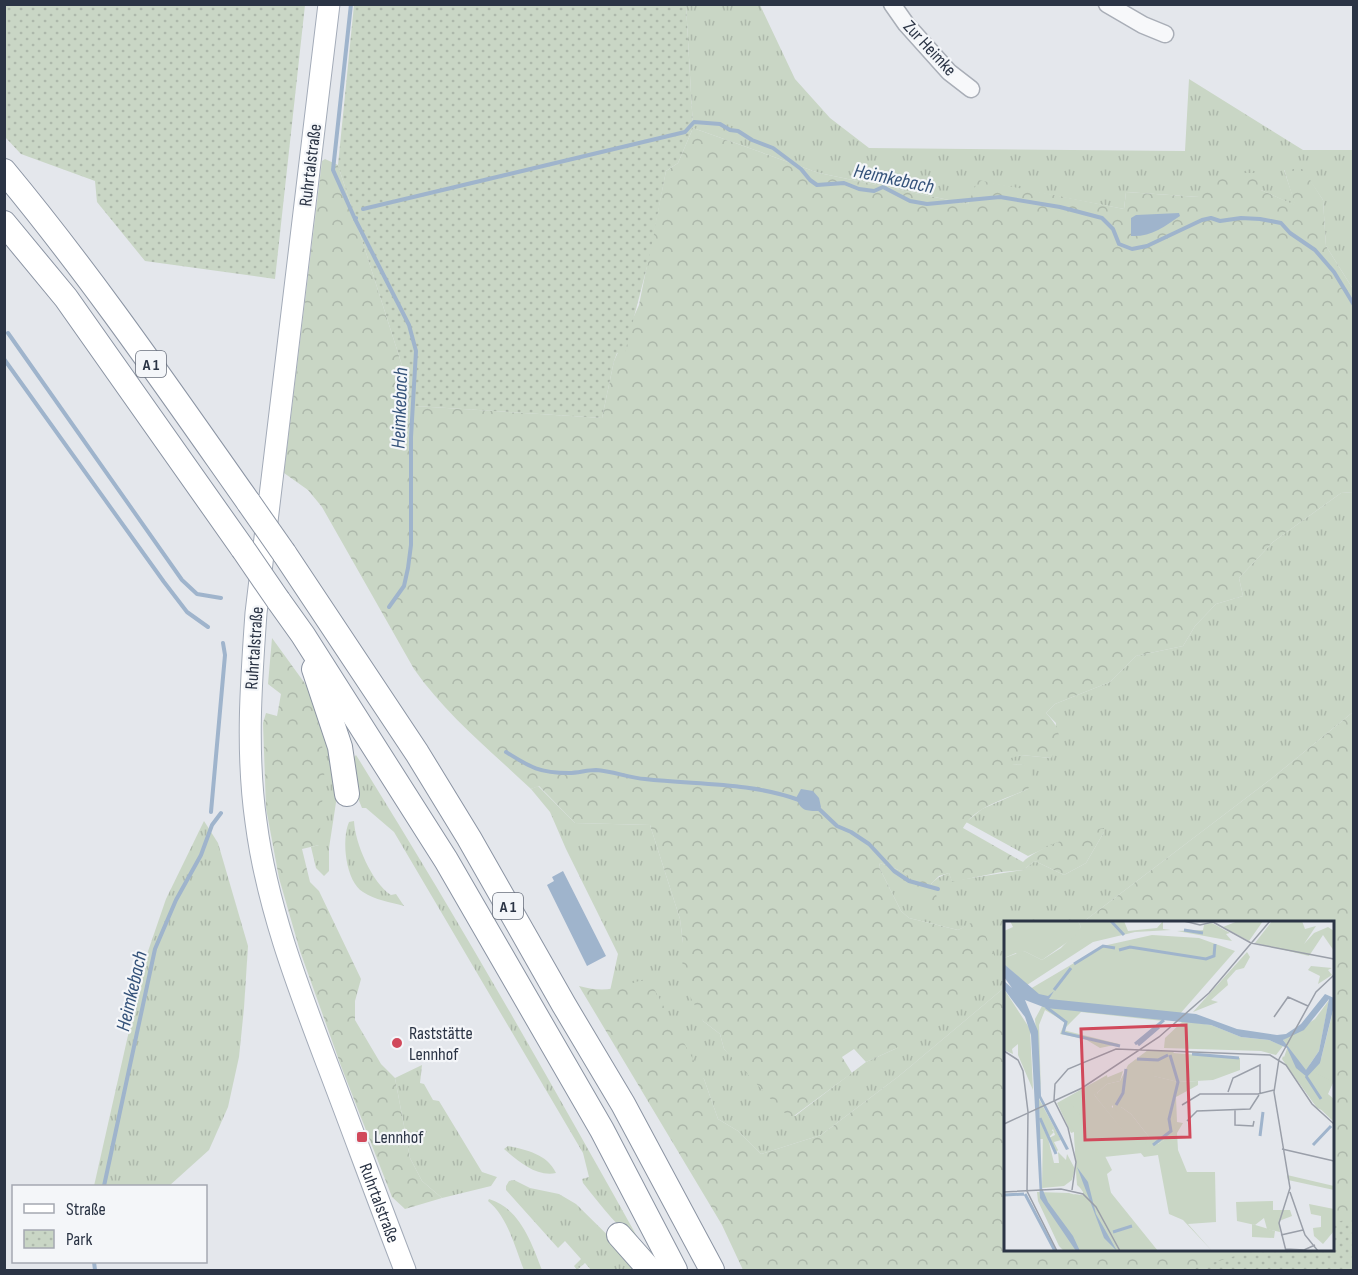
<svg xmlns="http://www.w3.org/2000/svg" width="1358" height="1275" viewBox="0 0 1358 1275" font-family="'Sofia Sans Condensed',sans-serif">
	<defs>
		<pattern id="grass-tufts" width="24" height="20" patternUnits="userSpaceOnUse" patternTransform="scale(1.5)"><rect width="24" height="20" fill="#c9d6c5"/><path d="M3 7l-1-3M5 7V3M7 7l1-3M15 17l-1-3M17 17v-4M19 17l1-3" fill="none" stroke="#adb8ab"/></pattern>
		<pattern id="forest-crowns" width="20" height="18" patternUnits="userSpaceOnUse" patternTransform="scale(1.5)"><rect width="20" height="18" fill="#c9d6c5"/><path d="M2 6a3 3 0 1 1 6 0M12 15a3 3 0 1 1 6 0" fill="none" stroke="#adb8ab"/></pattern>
		<pattern id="park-dots" width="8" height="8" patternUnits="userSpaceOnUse" patternTransform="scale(1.5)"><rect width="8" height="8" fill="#c9d6c5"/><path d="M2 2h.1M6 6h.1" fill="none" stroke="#adb8ab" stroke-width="1.8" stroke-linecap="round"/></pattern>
	</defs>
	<rect width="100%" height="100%" fill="#e4e7ec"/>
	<g fill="url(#grass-tufts)">
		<path d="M686 5H760L795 79 830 118 869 148 1185 151 1189 79 1303 150H1353V289L1326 246 1323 200 1302 169 1284 170 1296 206 1261 190 1199 197 1126 192 1124 209 979 181 968 204 819 173 693 128Z"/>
		<path d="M1353 492V712L1271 779 1083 922H1006L1005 987 899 1076 821 1135 761 1154 738 1131 718 1119 704 1079 610 991 618 954 566 849 550 812 531 789 538 786 575 823 650 825 680 919 683 943 703 1021 720 1034 724 1049 795 1116 866 1062 895 1049 973 923 958 930 909 918 901 911 879 867 880 863C907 873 915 873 920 904 927 889 932 878 949 873L952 881 1023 870 1035 861 1064 875 1086 863 1104 832 1059 842 1028 856 966 822 982 809 1028 789 1024 765 1011 764V757L1021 755 1051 758 1056 723 1046 713 1055 704 1110 682 1136 656 1183 646 1195 626 1216 604 1243 596 1239 578 1273 542 1341 493Z"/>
		<path d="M314 696 323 713 337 796 329 848V871L324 876 316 868 311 847 319 845Z"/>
		<path d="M356 755C457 917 551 1082 644 1249 620 1230 602 1207 583 1183L582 1179 589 1177 583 1153 394 832 366 808H362L355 791 353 758Z"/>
		<path d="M204 821 218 843 248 946 244 1008 239 1057 228 1107 209 1150 169 1186H94L145 960 166 899Z"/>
		<path d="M354 821C355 843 372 883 391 895L396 894 404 906C390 902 375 900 363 892 346 882 341 840 349 822Z"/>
		<path d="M422 1065 420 1083 424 1084 433 1100 439 1101 482 1172 497 1177 491 1186 442 1198 422 1181 410 1158 395 1078Z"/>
		<path d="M508 1146C527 1150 547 1154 556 1173 536 1177 518 1161 504 1149Z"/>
		<path d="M514 1180 530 1188 559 1194 576 1204 643 1270H591L585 1263 577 1270 574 1266 581 1259 565 1241 558 1248 506 1190V1186L509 1181Z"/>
		<path d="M489 1199C520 1208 532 1244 542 1270H524C515 1248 508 1217 488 1201Z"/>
	</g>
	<g fill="url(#forest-crowns)">
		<path d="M693 128 819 173 968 204 978 180 1124 209 1126 192 1199 197 1223 173H1260L1261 190 1295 205 1284 169H1303L1323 200 1326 246 1353 289V492L1341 493 1273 542 1239 578 1243 596 1216 604 1195 626 1183 646 1136 656 1110 682 1055 704 1046 713C1061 729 1063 738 1051 758L1021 755 1011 758 1012 764 1024 765 1031 770 1032 780 1028 789C1006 799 975 806 963 828L1023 862C1036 848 1084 831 1104 828V832L1086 863 1064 875 1035 861 1023 870 1001 872 952 882 949 873 939 876 931 884 937 897 930 906 919 904C915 873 907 873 880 863L879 867 901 911 909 918 958 930 973 922 982 927 999 967 895 1049 866 1062 854 1049 842 1057 852 1073 791 1118 780 1109 724 1049 720 1034 703 1021 682 981 683 943 680 919 650 825 575 823 539 786 531 789C491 751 446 715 414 669L322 507 308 490 284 473 322 161 325 159 338 165 415 406 602 418 614 361 639 305 666 171 678 163Z"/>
		<path d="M272 638 314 696 325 764 319 845 302 849 310 882 319 891 361 979 355 1001V1020L381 1064 395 1078 410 1158 422 1181 442 1198 405 1209 392 1197 341 1066 300 951 279 878 266 808 263 723 266 713 277 716 281 694 268 684Z"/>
		<path d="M1353 712V1270H743L722 1225 579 986C608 994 620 987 648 978L704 1079 718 1119 738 1131 761 1154 821 1135 899 1076 1005 987 1006 1250H1332V922H1083L1271 779Z"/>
	</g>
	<g fill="url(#park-dots)">
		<path d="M4 5H305L275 279 145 261 97 202 95 181 21 154 5 137Z"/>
		<path d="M354 5H686L693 128 678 163 666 171 649 259 625 352 617 353 614 361 602 418 415 406 338 165Z"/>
		<path d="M1353 1218V1270H1189L1255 1250H1332L1333 1223Z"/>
	</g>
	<g fill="#9fb4cc">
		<path d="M1179 213 1180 216C1164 227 1151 237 1131 236V218L1136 215Z"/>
		<path d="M801 789 813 791 819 798 821 807 819 811C806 811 801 811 796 798Z"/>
		<path d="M563 871 606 956 587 966 547 885 554 881 552 877Z"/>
	</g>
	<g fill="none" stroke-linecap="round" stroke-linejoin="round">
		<g stroke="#9fb4cc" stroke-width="4">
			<path d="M351 4 333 170 355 219"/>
			<path d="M363 209 685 132 694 122 720 124 730 130 738 131 752 140 773 148 801 169 810 180 817 185 844 183 859 189 874 191 883 187 910 201 927 204 1000 197 1060 207 1102 218 1113 229 1119 244 1132 249 1147 246 1202 220 1211 218 1220 221 1241 218 1260 219 1281 223 1290 233 1315 250 1334 272 1354 305"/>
			<path d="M356 218 355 219 409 325 416 351 411 437V545L408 568 404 586 389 607"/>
			<path d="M8 333 182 580 197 594 221 598"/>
			<path d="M4 359 164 582 187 612 208 627"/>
			<path d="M506 752C530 767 539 773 569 773 578 773 587 770 596 770 613 771 629 778 645 779 697 785 749 782 799 800"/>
			<path d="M817 807 837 826 851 832 869 844 894 871 909 881 938 889"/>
			<path d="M211 812 225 655 223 643"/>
			<path d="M104 1186 155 949 176 900 201 855 212 825 221 813"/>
			<path d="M94 1262 95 1270"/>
		</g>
		<defs>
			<g id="minor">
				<path d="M892 4 906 24 949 72 971 89"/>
				<path d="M1107 4 1143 25 1165 34"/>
			</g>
			<g id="major">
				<path id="s1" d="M329 4 256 613C251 683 246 752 256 822 267 907 298 987 328 1066 354 1134 379 1203 405 1270"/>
			</g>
			<g id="highway">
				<path d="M4 171C92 277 170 391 249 503"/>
				<path d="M4 223 66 298 243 549"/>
				<path d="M284 553 417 753 469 838 564 1005 623 1104 712 1270"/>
				<path d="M278 600 303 635 446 860 602 1130 675 1270"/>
				<path d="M314 669 340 747 347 794"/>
				<path d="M619 1235 650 1270"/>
			</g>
		</defs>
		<use href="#minor" stroke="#a9aeb7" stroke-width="19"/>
		<use href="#major" stroke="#a3abb8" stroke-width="23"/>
		<use href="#highway" stroke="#8b94a3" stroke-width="26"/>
		<use href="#minor" stroke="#f7f8fa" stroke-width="16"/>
		<use href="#major" stroke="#fff" stroke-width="21"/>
		<use href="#highway" stroke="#fff" stroke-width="24"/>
		<defs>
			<g id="highway-bridge">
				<path d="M249 503 284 553"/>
				<path d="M243 549 278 600"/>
			</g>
		</defs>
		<use href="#highway-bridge" stroke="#8b94a3" stroke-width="26" stroke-linecap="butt"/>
		<use href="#highway-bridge" stroke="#fff" stroke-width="24"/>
	</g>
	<g fill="#d1495b" stroke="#f4f6f9" stroke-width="2">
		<circle cx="397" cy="1043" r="6"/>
		<rect x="356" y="1131" width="12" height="12" rx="3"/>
	</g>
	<g text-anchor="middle" stroke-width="4.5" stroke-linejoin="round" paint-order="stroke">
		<g fill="#f4f6f9" stroke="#676e7b" stroke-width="1.5">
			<rect x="136" y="351" width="30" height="26" rx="4.5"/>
			<rect x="493" y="893" width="30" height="26" rx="4.5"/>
		</g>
		<g font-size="16" font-weight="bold" fill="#2b3445">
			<text x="151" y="370">A 1</text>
			<text x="508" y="912">A 1</text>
		</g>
		<g font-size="18" fill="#2b3445" stroke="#f4f6f9">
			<text transform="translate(930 48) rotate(47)" y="6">Zur Heimke</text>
			<text transform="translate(310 165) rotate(-83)" y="6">Ruhrtalstraße</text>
			<text transform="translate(254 648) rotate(-86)" y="6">Ruhrtalstraße</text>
			<text dy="6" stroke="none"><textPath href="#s1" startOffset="1224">Ruhrtalstraße</textPath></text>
		</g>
		<g font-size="18" fill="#2b3445" stroke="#f4f6f9" text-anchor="start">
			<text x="409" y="1039">Raststätte<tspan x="409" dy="21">Lennhof</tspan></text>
			<text x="374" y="1143">Lennhof</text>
		</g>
		<g font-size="20" font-style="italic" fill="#34527a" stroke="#f4f6f9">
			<text transform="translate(894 178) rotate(12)" y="7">Heimkebach</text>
			<text transform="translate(399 408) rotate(-88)" y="7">Heimkebach</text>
			<text transform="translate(131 991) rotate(-77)" y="7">Heimkebach</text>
		</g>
	</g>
	<g transform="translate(1004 921)">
		<rect width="330" height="330" fill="#e4e7ec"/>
		<path d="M234 0H259L245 20 219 6ZM243 31 246 36 240 47 232 49 223 59 224 64 207 79 214 81 189 91ZM307 45 328 47 324 49 328 54 314 63 316 55 304 49ZM0 68 26 108 29 169 14 134V123L8 128 9 133 0 129ZM325 79 315 130 302 149 279 119 311 98ZM38 85 157 98 159 100 77 91 59 109 115 123 96 127 81 118 56 113 61 101 41 89 35 104 37 175 31 98ZM330 86V160L321 178 330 182V194L313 187 278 138 279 135 295 152 316 142ZM119 150 116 160 103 163 93 172 109 187V181L114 179 111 182 114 191 117 186 127 193 145 216 142 223H154L169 213 168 184 174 161 194 160V164L172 176 173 201 179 202 173 212 174 229 183 251H211L212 301 184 303 208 330 179 299 165 293 154 234 140 236 91 175 89 170 102 157ZM39 208 44 215 46 208 50 211 44 217 50 242H55L54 231 62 239 63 233 71 248 68 259 60 265 38 267ZM283 254 330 265V269L284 259ZM269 280V289H286L288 295 275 300 276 311 263 308 260 297 251 304 233 300 232 281ZM305 283 330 288V310L319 323 310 315 309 307 317 306V295L307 293Z" fill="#c9d6c5"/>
		<path d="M74 0H120L124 10 153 7 159 0V8L167 9 131 11 89 21 23 64 0 43V37L20 30 38 39 57 27 77 6ZM268 0H298L301 8 312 5 300 23 310 12 324 6 330 10V30L319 14 305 35 251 22ZM208 2 226 12 222 13 228 20 173 10 199 9 200 4ZM144 129 170 131 150 155 174 161 168 184 172 212 147 227 141 223 145 216 127 193 117 186V197L114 196 110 183 113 179 105 189 93 172 103 163 116 160 124 144ZM103 154 104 160 90 170 91 175 138 232 100 236 104 268 154 330H106L70 273 85 275 73 264 70 211 67 212 53 182ZM35 178 57 219 50 221 54 229 51 233 45 217 51 214 49 208 44 215 39 208 41 218H36Z" fill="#c9d6c5"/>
		<path d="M6 0H74L77 6 69 17 38 39 20 30 15 36 12 32 0 37V10L9 6ZM148 14 195 17 231 30 175 94 42 79 26 68 99 25ZM179 100 207 104 237 116 265 119 279 125 272 134 257 130 160 127 161 117ZM285 122 300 144 308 143 312 135 318 138 311 152 329 161 324 173 330 178V201L310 182 279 139ZM169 132 236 137V149L209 159 174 161 149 155 150 139ZM59 181 68 184 77 195 91 231 100 233 108 249 103 253 108 277 153 330H118L87 277 114 330H60L55 325 34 280 33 271 65 272 79 276V271L73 262 70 210 54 182Z" fill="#c9d6c5"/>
		<path d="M248 303 271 310 270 317 248 316Z" fill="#c9d6c5"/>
		<path d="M0 43 35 73 44 75 50 70 45 78 192 93 233 108 273 114 282 113 297 103 321 73 330 77V85L316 142 303 156 292 147 283 127 265 119 237 116 207 104 42 87 21 79 34 110 37 175 65 228 62 229 35 177 38 267 44 281 69 315 76 330H72L36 277 27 114 21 96 0 68V60L8 67 0 56ZM325 78 315 130 302 149 279 119 300 109ZM73 246 84 261 92 293 113 330 100 317Z" fill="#9fb4cc" fill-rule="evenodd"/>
		<path fill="none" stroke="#9fb4cc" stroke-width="3" d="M107 0 120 14M180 9 199 12M115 29 126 26 202 38 210 35 211 23M70 43 99 25 111 27M50 69 67 47M42 86 62 101 59 112 116 125M131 123 160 99M134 124 155 106M188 133 235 137M133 138 154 139 164 134M302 155 317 178M112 184 119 172 122 148M36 197 44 215M44 215 52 233M256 215 259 191M149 224 167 210 165 198 174 161 166 134M309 224 327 205M21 273 51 330M0 274 20 273M109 311 128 305"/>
		<path fill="none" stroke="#9a9fa9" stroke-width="1.5" d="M180 0 196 4 209 1M209 1 247 22 330 38M270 96 284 76 304 85M0 130 14 139 19 150 24 191 23 270 53 330M275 138 270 171 286 267 275 302 282 330M275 138 312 71 330 54M224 171 229 157 256 144V173M178 184 196 173H254L270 169M231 189V204L249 205 250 200M183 200 193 190 246 188 255 174M0 203 78 167 155 116 205 72 266 0M278 228 330 240M68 269 72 241 64 207 50 179 51 163 64 148 112 128 266 134 282 144 308 183 330 203M0 271 57 268 79 273 92 286 116 330M286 271 301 314 314 330M277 314 299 309M282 328 300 329 311 324"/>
		<path fill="#d1495b" fill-opacity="0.15" stroke="#d1495b" stroke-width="3" d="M182 104 186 216 81 219 77 108Z"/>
		<rect width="330" height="330" fill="none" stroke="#2b3445" stroke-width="3"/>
	</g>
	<rect width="1358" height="1275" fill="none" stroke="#2b3445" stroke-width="12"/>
	<rect x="12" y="1185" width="195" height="78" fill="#f4f6f9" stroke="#a4a8b1" stroke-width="1.5"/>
	<rect x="24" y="1204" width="30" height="9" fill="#ffffff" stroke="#a4a8b1" stroke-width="1.5"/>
	<text x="66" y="1215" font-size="18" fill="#2b3445">Straße</text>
	<rect x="24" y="1230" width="30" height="18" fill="url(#park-dots)" stroke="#a4a8b1" stroke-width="1.5"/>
	<text x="66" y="1245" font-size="18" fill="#2b3445">Park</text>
</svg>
